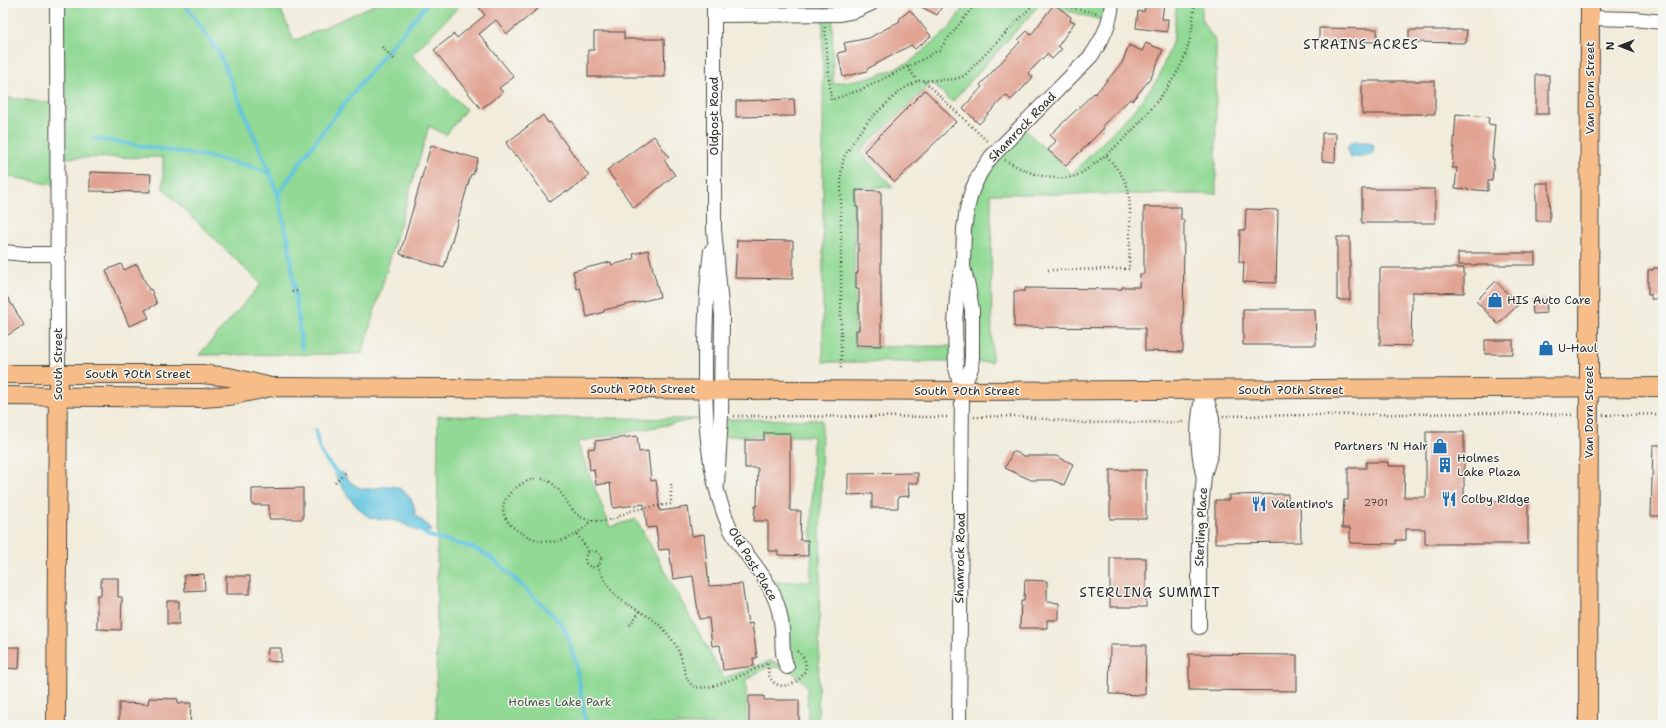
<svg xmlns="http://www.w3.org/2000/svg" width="1666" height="728" viewBox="0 0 1666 728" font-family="'Shantell Sans',sans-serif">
	<rect width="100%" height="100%" fill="#f6f6f2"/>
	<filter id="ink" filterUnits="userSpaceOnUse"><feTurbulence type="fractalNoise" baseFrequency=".025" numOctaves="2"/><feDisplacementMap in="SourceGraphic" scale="8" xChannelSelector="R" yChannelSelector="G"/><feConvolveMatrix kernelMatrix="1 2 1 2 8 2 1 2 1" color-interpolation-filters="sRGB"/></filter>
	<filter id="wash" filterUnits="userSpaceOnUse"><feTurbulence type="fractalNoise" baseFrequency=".012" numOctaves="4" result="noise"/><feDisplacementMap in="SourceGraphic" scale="16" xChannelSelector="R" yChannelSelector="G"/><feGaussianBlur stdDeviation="0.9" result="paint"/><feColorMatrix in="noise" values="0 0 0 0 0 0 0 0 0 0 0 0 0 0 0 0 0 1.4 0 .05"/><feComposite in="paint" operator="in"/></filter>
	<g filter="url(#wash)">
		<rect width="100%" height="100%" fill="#f1ecdb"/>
		<g fill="#91d994" stroke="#5e8260">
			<path d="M57 3H278L294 41 374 5 375 3H462L412 55 466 109 446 135 429 126 362 354 199 355 261 284 163 189V157L58 158V186L3 175V97L57 104Z"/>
			<path d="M823 3H832L833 84 877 76 910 62 949 29 966 3H1075L1112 5 1109 22 1040 4 952 102 932 83 860 151 893 187 854 188 855 347 955 346V362H823Z"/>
			<path d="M1177 3H1202V21L1216 42V194H991L992 362H972L964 229 972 190 1021 126 1072 174 1133 111 1158 79 1173 40Z"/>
			<path d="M438 416 698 419 577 442 610 527 636 519 724 678 770 661 787 667 766 582 811 581 813 436H720L721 419 822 420 818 725H808L807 686 787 667 766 668 746 679 747 725H436Z"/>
		</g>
		<g fill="#62c4e0" stroke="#467886">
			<path d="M1356 141C1362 143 1366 141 1372 143L1374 147 1372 154C1365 159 1357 155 1351 158 1346 152 1346 142 1356 141Z"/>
			<path d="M342 472C346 477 351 484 358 487 376 495 392 474 410 498 414 503 415 509 415 515L431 528V531C418 536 409 525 397 521 389 519 380 520 372 518 361 516 339 485 335 474Z"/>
		</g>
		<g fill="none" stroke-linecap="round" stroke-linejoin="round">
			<g stroke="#62c4e0" stroke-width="4">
				<path d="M184 3 219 53 270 173 278 195 289 245 302 348"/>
				<path d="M93 138 204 156 254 167 270 173"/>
				<path d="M278 195C323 126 375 66 428 3"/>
				<path d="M316 430C318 454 325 459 340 476"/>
				<path d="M418 529 429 536 474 548 489 556 502 567 554 616 565 629 576 663 586 725"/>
			</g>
		</g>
		<g id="blocks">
			<g fill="#e1a392">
				<path d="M475 3H545L507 34 496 20 479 34 514 77 499 88 503 92 481 109 434 50 454 34 457 38 485 15Z"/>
				<path d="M914 3H944L937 15Z"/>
				<path d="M1145 3H1164L1162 19H1168L1167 32 1136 28 1138 11 1144 12Z"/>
				<path d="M1054 4 1071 17 1070 21 1075 22 1058 46 1062 49 1052 59 1047 54 1028 73 1033 77 1024 87 1011 100 1006 95 979 124 963 108 982 87 980 85 1020 42 1018 40 1027 31 1031 35Z"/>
				<path d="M910 10 931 36 915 49 911 45 867 69V71L843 77 838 53 846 51 844 43 869 38 900 21 899 19Z"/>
				<path d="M1319 28 1377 29V42L1319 41Z"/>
				<path d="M1409 30H1467L1466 43 1409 42Z"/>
				<path d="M594 32H624V39H664L665 77H588V50H594Z"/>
				<path d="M1146 43 1163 50 1151 78 1132 101 1130 99 1102 126 1104 128 1066 166 1048 150 1056 141 1050 135 1094 93 1095 94 1122 63 1129 45 1142 51Z"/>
				<rect x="1536" y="75" width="13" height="39"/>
				<rect x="1362" y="81" width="73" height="33"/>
				<path d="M925 90 956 122 895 182 864 151Z"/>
				<path d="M794 99 795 116 736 117V101Z"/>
				<path d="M1456 114 1489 117 1488 124 1495 125 1492 159H1494L1492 181H1488V191L1455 188 1457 168H1452Z"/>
				<path d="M543 115 548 123 550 122 589 176 568 192 566 191 550 202 517 155 515 156 506 143Z"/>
				<path d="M1322 133H1336L1335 162 1322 161Z"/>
				<path d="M654 136 669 157 664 160 675 175 634 208 607 170Z"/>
				<path d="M431 145 478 159 473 175 471 174 444 268 400 254Z"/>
				<path d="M90 172 151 174 150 192 90 191Z"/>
				<path d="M1536 183H1549L1550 221H1536Z"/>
				<rect x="1362" y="189" width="73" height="34"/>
				<path d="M856 190 881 191V346L856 345V330H859V289H856V273H858V207H856Z"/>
				<path d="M1144 207H1181V220H1184L1183 352 1145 351V328L1014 327V291H1025V288L1122 289V287H1139L1140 274H1144Z"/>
				<path d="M1246 209 1278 210 1276 283 1243 282 1244 262H1239L1240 230H1245Z"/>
				<rect x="1337" y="237" width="13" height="63"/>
				<path d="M737 240 793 241V279L735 278Z"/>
				<path d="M648 250 660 297 604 310V312L587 317 580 288 577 289 573 271 611 262 612 265 634 259 633 254Z"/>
				<rect x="1458" y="253" width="77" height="12"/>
				<path d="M121 264 124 270 137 264 149 290 151 289 157 304 145 310 149 318 129 326 106 270Z"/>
				<path d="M1380 268H1464V293L1412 292 1411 346 1380 345Z"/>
				<path d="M1653 268H1663V299H1651V295H1648V270H1653Z"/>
				<path d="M1496 281 1518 305 1498 324 1476 301Z"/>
				<path d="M3 290 24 325 3 338Z"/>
				<path d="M1546 299 1547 313 1533 314 1532 300Z"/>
				<path d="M1243 309H1315L1316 345H1243Z"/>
				<rect x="1485" y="340" width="28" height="14"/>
				<path d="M1426 432H1464V501H1528V544H1425V529H1406V540H1396V544L1350 543V528H1342L1344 500H1348V468H1366V462H1388V466H1405L1404 497H1426Z"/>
				<path d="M764 433H790V511H801L800 540H808V556L778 555V551H768V521H754L755 506H757L758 468H745V440H764Z"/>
				<path d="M637 436 639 452 648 451 651 481 656 480 660 511 688 507 692 536 704 534 709 586 742 584 748 624 752 623 757 658H753L754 666 723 670 720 645 712 646 709 618 699 619 693 576 673 579 669 549 659 550 656 527 647 528 644 504 613 508 610 483 596 485 594 469 590 470 588 449 595 448V441Z"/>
				<path d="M1653 445H1663V516H1651Z"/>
				<path d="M1013 451 1024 456H1056L1073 464 1064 485 1052 480H1031L1005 468Z"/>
				<rect x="1110" y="470" width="36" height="49"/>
				<path d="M918 473V483H908L909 496 898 497V508H872V494L848 495V474Z"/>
				<path d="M303 488V519H269V505H252V489Z"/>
				<path d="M1288 494V502H1300L1301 542 1215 543V500H1229V495Z"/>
				<rect x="1110" y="558" width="36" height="49"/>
				<path d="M204 574 205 590 185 591 184 575Z"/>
				<rect x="226" y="576" width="24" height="18"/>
				<path d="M101 578H118V597H122L121 630 97 629V595H101Z"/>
				<path d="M1025 580 1047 581V602L1059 603V620H1047V628H1020L1021 601H1024Z"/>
				<rect x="167" y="601" width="12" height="23"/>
				<path d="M1110 645H1146L1145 695 1109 694Z"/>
				<path d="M3 647H20L19 669 3 668Z"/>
				<path d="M268 648H281V662L267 661Z"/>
				<path d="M1189 654 1297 655V691L1189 690Z"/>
				<path d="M749 696H764V700H799V725H749Z"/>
				<path d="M149 698 178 699V703H191L190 725H119V703L148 704Z"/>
			</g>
		</g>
	</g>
	<g filter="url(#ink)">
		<use href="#blocks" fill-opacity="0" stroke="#494845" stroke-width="1"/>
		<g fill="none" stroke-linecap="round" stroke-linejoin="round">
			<defs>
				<g id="minor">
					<path d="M57 3 58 373"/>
					<path d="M714 3V229L722 316 721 416 717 484"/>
					<path d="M714 15 840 14 855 11 872 3"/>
					<path d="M1590 18 1634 19 1663 22"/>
					<path d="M711 251C706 289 705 327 705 365 705 420 707 477 730 528 741 552 763 570 773 594 778 605 781 616 782 629 783 641 781 655 787 667"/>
					<path d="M3 252 25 254H58"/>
					<path d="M962 391 971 368 972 357V310L968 286 963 267"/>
					<path d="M1203 392C1197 424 1196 442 1203 474"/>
					<path d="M1199 627V534L1204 475 1211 452 1212 418 1204 390"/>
					<path d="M959 725 962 391 956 368 955 323 958 285 963 265 964 229 967 209 972 190 980 173 991 157 1091 56C1103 39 1110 24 1112 3"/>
				</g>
				<g id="major">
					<path d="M3 374H202L229 377 267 386"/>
					<path d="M3 396 203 398 229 396 271 387 962 391 1663 387"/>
					<path d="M56 725 58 373"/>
					<path d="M1588 725 1590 3"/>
				</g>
			</defs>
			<use href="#minor" stroke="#494845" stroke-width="16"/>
			<use href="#major" stroke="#494845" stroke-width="20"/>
			<g stroke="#494845" stroke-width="2.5" stroke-dasharray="1 3" stroke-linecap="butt">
				<path d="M1044 3 1099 13"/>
				<path d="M825 27 831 100 858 91 877 82 925 58 939 50 976 3"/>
				<path d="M382 47 394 59"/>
				<path d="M908 67 917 81"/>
				<path d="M925 82 988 142"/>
				<path d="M1005 160C1023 171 1050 182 1072 177 1080 175 1086 170 1093 165 1120 145 1141 123 1161 96 1168 86 1176 76 1181 65 1190 46 1194 24 1194 3"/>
				<path d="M1048 270 1129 269C1129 250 1133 199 1126 183 1121 173 1113 164 1106 155"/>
				<path d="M292 292 298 291"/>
				<path d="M841 368V173L844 157 858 134 871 118 900 91 917 81 955 79 964 76 1035 3"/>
				<path d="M1603 415 1663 414"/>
				<path d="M734 416 949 417"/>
				<path d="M1223 416 1494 413 1574 415"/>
				<path d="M974 417 1016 416 1085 423 1186 422"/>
				<path d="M335 482 345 472"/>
				<path d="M592 520C578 536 559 546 538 540 516 534 489 514 512 491 519 485 527 480 536 479 560 475 565 511 583 518 593 522 606 522 616 518 620 516 625 513 630 511 644 508 657 506 671 504V481"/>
				<path d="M577 534 589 552"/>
				<circle cx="593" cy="559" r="8"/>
				<path d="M597 565C604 579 610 593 624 602 638 611 655 618 666 632 671 638 676 645 679 652 684 662 684 684 696 687 713 691 752 670 768 663 765 710 831 673 795 650"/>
				<path d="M630 625 640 611"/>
			</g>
			<use href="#minor" stroke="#fff" stroke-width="14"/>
			<use href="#major" stroke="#f7bd88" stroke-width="18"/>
		</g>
	</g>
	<defs>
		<symbol id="shop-bare" viewBox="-9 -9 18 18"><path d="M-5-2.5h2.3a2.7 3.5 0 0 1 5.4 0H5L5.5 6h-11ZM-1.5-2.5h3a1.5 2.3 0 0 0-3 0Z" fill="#1f6fb2" stroke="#f6f6f2" stroke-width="2.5" paint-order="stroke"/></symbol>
		<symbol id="building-bare" viewBox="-9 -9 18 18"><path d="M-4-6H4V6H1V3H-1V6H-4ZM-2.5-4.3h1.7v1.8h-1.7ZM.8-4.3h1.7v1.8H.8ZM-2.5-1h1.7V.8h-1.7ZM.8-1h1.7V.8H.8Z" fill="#1f6fb2" stroke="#f6f6f2" stroke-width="2.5" paint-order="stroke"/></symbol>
		<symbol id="restaurant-bare" viewBox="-9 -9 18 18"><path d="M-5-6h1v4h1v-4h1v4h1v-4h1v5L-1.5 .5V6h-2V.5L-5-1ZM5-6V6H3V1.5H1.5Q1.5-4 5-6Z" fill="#1f6fb2" stroke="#f6f6f2" stroke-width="2.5" paint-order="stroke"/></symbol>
	</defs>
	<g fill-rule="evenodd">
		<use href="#shop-bare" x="1484" y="289" width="22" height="22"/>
		<use href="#shop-bare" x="1535" y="337" width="22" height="22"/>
		<use href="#shop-bare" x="1429" y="435" width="22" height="22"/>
		<use href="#building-bare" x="1434" y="454" width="22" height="22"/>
		<use href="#restaurant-bare" x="1438" y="488" width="22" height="22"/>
		<use href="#restaurant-bare" x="1248" y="493" width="22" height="22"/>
	</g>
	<g text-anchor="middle" stroke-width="3" stroke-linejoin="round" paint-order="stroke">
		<g font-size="10" fill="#584945">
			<text x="1376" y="506">2701</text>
		</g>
		<g font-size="12" fill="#2b2b2b" stroke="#f6f6f2">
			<text transform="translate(1590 88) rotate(-90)" y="4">Van Dorn Street</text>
			<text transform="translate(714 116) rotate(-90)" y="4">Oldpost Road</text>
			<text transform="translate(1022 127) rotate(-46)" y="4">Shamrock Road</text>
			<text transform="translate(58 364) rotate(-90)" y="4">South Street</text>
			<text x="138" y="378">South 70th Street</text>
			<text x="643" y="393">South 70th Street</text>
			<text x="1291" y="394">South 70th Street</text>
			<text x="967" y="395">South 70th Street</text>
			<text transform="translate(1589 412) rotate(-90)" y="4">Van Dorn Street</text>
			<text transform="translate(1201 527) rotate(-87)" y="4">Sterling Place</text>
			<text transform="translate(960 558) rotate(-89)" y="4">Shamrock Road</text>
			<text transform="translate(753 564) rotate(59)" y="4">Old Post Place</text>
		</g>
		<g font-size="12" fill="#2b2b2b" stroke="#f6f6f2" text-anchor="start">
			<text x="1507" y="304">HIS Auto Care</text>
			<text x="1558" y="352">U-Haul</text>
			<text x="1428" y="450" text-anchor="end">Partners 'N Hair</text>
			<text x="1457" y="462">Holmes<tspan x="1457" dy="14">Lake Plaza</tspan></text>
			<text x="1461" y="503">Colby Ridge</text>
			<text x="1271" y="508">Valentino's</text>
		</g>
		<g font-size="12" fill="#445645" stroke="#f6f6f2">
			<text x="560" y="706">Holmes Lake Park</text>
		</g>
		<g font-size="13" letter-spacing="1" fill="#2b2b2b" stroke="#f6f6f2">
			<text x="1361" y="49">STRAINS ACRES</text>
			<text x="1150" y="597">STERLING SUMMIT</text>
		</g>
	</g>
	<rect width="1666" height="728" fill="none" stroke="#f6f6f2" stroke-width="16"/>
	<g transform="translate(1620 46) rotate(270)" stroke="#f6f6f2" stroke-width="3" paint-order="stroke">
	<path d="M0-3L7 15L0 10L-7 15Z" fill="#2b2b2b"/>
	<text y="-6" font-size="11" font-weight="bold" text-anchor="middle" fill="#2b2b2b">N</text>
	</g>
</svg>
